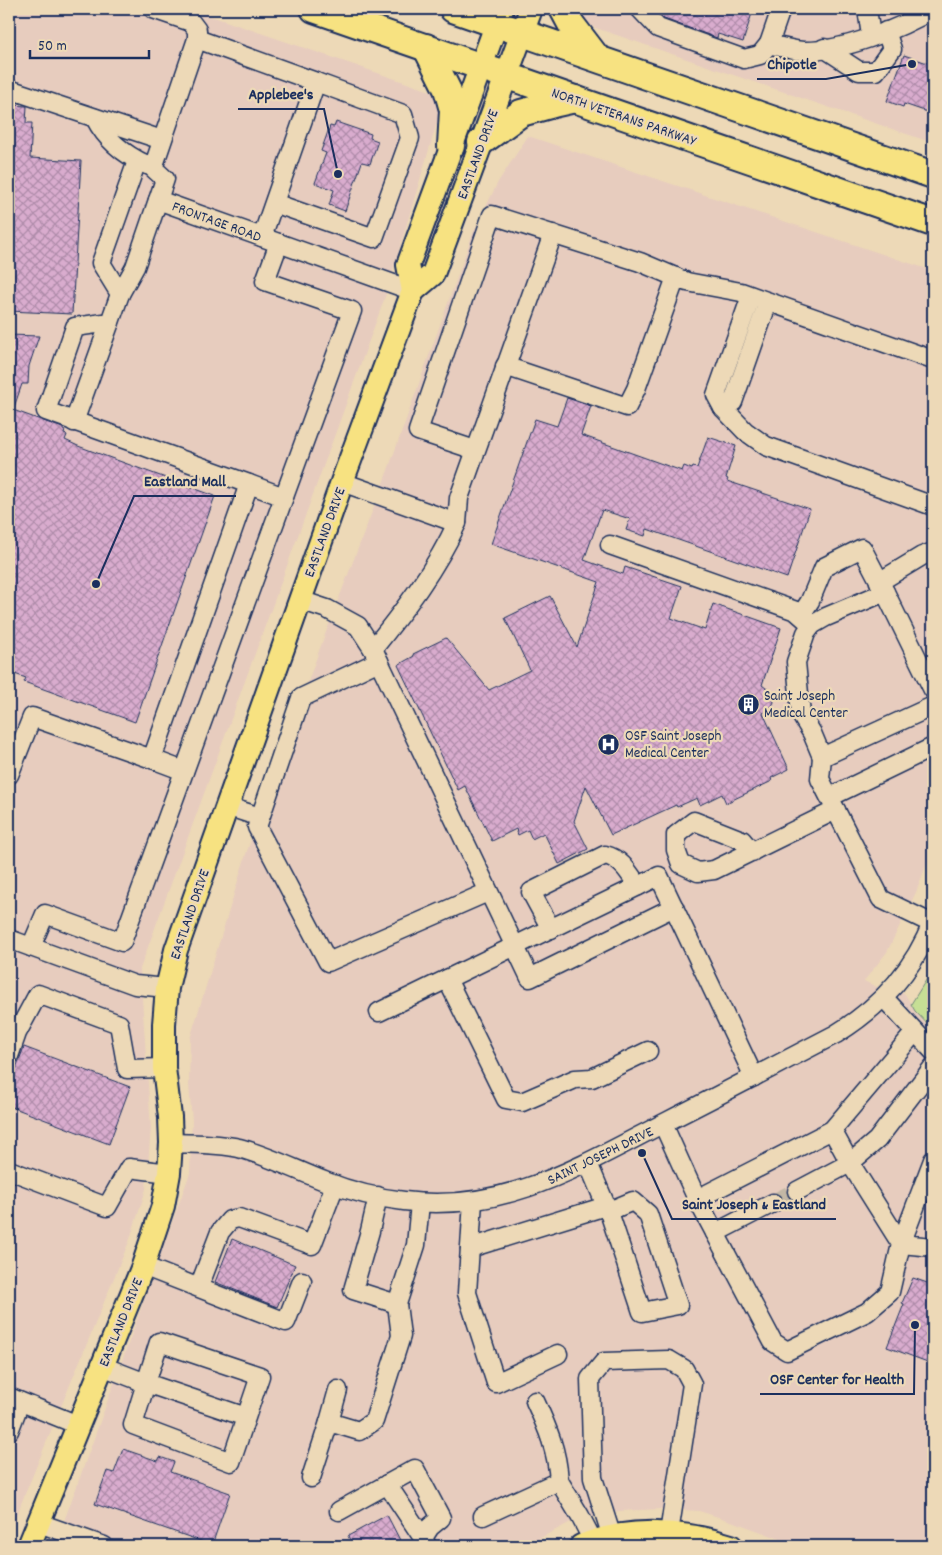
<svg xmlns="http://www.w3.org/2000/svg" width="942" height="1555" viewBox="0 0 942 1555" font-family="Dekko,sans-serif">
	<defs>
		<pattern id="building-cross-hatch" width="8" height="8" patternUnits="userSpaceOnUse" patternTransform="scale(1.25)"><rect width="8" height="8" fill="#d9acce"/><path d="M0 0l8 8M0 8l8-8" fill="none" stroke="#af8caa"/></pattern>
	</defs>
	<rect width="100%" height="100%" fill="#edd9b7"/>
	<filter id="ink" filterUnits="userSpaceOnUse"><feTurbulence type="fractalNoise" baseFrequency=".02" numOctaves="2"/><feDisplacementMap in="SourceGraphic" scale="10" xChannelSelector="R" yChannelSelector="G"/><feConvolveMatrix kernelMatrix="1 2 1 2 8 2 1 2 1" color-interpolation-filters="sRGB"/></filter>
	<g filter="url(#ink)">
		<g fill="#e7ccbe">
			<path d="M9 9H190L445 96 385 297 140 969 151 1128 146 1189 130 1239 9 1533Z"/>
			<path d="M577 9H933V143L593 27Z"/>
			<path d="M528 136 933 271V847L917 890 887 952 864 981 877 987 905 994 915 1011 933 1030V1546H800L734 1522 699 1511 662 1509 619 1511 571 1522 525 1546H55L190 1173 192 1121 189 1085 190 1039 247 851 323 640 388 470 473 233 498 182Z"/>
		</g>
		<path fill="#c6df95" stroke="#70877a" d="M933 969V1030L915 1011 911 1004Z"/>
		<g fill="url(#building-cross-hatch)" stroke="#1b2f5e">
			<path d="M661 9H739L752 13 743 42 718 34 717 38 664 19 659 14Z"/>
			<path d="M904 55 933 65V114L904 104 903 107 887 101Z"/>
			<path d="M9 105 27 106 26 123H32L30 158 81 161 72 314 9 311Z"/>
			<path d="M336 122 371 134 370 138 378 141 370 164 362 162 345 211 329 205 334 190 315 183 326 153 321 151 330 126 334 127Z"/>
			<path d="M9 335 39 336 29 366 28 384H22L13 410 63 428V430L65 431 64 434 67 435 65 440 78 446 215 496 135 722 24 682 26 678 9 672Z"/>
			<path d="M567 398 591 406 581 435 682 471 684 466 692 469 693 467 697 468 708 437 736 446 726 478 728 479 727 481 810 509 787 578 647 529 645 536 626 530 630 519 602 510 584 560 623 574 625 567 682 586 671 618 705 630 713 604 781 628 762 685 771 692 774 702 772 706 763 713 789 769 771 778 772 781 726 803 722 794 700 805 697 798 677 807 676 805 611 835 586 786 574 821 588 849 559 864 544 833 532 839 528 830 518 835 516 829 492 841 465 786 458 790 398 665 414 656 413 654 446 638 489 690 530 670 505 618 550 596 577 647 599 582 491 544 535 419 557 426Z"/>
			<path d="M24 1047 130 1087 109 1144 9 1106V1087Z"/>
			<path d="M232 1239 295 1265 277 1307 215 1282Z"/>
			<path d="M913 1278 933 1285V1364L887 1347 904 1304 902 1303Z"/>
			<path d="M123 1449 158 1461 160 1457 174 1462 170 1472 230 1493 212 1545 95 1504 107 1471 114 1473Z"/>
			<path d="M387 1515 403 1546H353L348 1536Z"/>
		</g>
		<g fill="none" stroke-linecap="round" stroke-linejoin="round">
			<path stroke="#c3b7a5" stroke-width="18" stroke-dasharray="18 9" stroke-linecap="butt" d="M773 1203 797 1191"/>
			<defs>
				<g id="minor">
					<path d="M153 9 191 22 197 30V39L153 168 165 179 158 200 413 291"/>
					<path d="M640 9 658 28 744 59 760 55 769 44"/>
					<path d="M781 9 769 44C780 47 791 50 803 51 841 52 900 29 933 9"/>
					<path d="M867 9 871 36"/>
					<path d="M197 39 316 82"/>
					<path d="M824 48 859 71H876L892 49 886 31"/>
					<path d="M9 89 162 140"/>
					<path d="M95 118C106 140 125 155 147 165"/>
					<path d="M262 237 316 82 403 114 410 138 374 238 274 203"/>
					<path d="M120 294 135 267 158 200"/>
					<path d="M751 296 716 395 723 408 733 402 768 302"/>
					<path d="M505 366 627 407 636 389 676 277"/>
					<path d="M723 408 745 431 766 446 933 506"/>
					<path d="M74 422 110 322"/>
					<path d="M475 450 418 431 492 215 640 262 687 282 741 292 933 360"/>
					<path d="M342 482 457 523 459 498 553 234"/>
					<path d="M249 484 284 497 352 311 265 281 279 243"/>
					<path d="M610 545 796 611 812 625"/>
					<path d="M879 582 922 556 933 552"/>
					<path d="M300 600 327 609 358 626 373 649 530 978 674 907"/>
					<path d="M801 615 810 601 824 567 862 548 885 592"/>
					<path d="M373 649C405 609 436 569 457 523"/>
					<path d="M379 661 301 698 257 827 328 962 488 892"/>
					<path d="M933 690 885 592 826 617 812 625 806 633 796 662 801 715 812 733 822 757 820 779 881 899 933 924"/>
					<path d="M822 757 933 706"/>
					<path d="M152 759 184 771"/>
					<path d="M9 775 32 717 152 759 249 484 46 411 75 327 110 322 120 294 101 263 137 161"/>
					<path d="M830 797 933 747"/>
					<path d="M226 806 260 817"/>
					<path d="M752 852 742 840 694 821 676 835V850L681 864 698 872 714 870 836 810"/>
					<path d="M551 929 531 892 605 855C622 859 629 873 638 886"/>
					<path d="M9 939 135 985 167 988"/>
					<path d="M31 947 45 914 122 942 284 497"/>
					<path d="M447 979 506 1099 522 1102 575 1079 592 1078 648 1051"/>
					<path d="M884 998 933 1051"/>
					<path d="M379 1012 659 876 754 1077"/>
					<path d="M9 1056 17 1033 38 994 119 1024 127 1069 164 1068"/>
					<path d="M663 1124 697 1199 773 1342 787 1351 867 1312 890 1292 901 1244 850 1163 832 1130"/>
					<path d="M171 1143C193 1144 217 1143 239 1148 269 1156 298 1171 327 1182 352 1192 379 1198 404 1201 505 1214 582 1165 668 1121 724 1093 780 1063 836 1034 880 1007 914 970 933 921"/>
					<path d="M933 1160 901 1244 933 1247"/>
					<path d="M588 1163 610 1215 642 1312 678 1305 648 1214 633 1201 609 1211"/>
					<path d="M9 1170 107 1207 129 1168 169 1173"/>
					<path d="M797 1191 850 1163 877 1140 933 1067"/>
					<path d="M378 1196 370 1231 353 1290 397 1304"/>
					<path d="M697 1199 832 1130 915 1032"/>
					<path d="M473 1201 467 1293 496 1383 558 1354"/>
					<path d="M715 1233 773 1203"/>
					<path d="M470 1248 606 1206"/>
					<path d="M143 1266 286 1322 302 1281"/>
					<path d="M199 1287 220 1232 230 1220 239 1218 312 1245 335 1185"/>
					<path d="M102 1366 146 1383 133 1425 231 1462 260 1376 159 1342 146 1383 246 1417"/>
					<path d="M9 1397 78 1425"/>
					<path d="M535 1401C548 1429 557 1450 559 1481"/>
					<path d="M329 1422 338 1390"/>
					<path d="M9 1431 20 1402"/>
					<path d="M311 1478 329 1422 359 1431 374 1421 401 1336 397 1304 416 1245 420 1203"/>
					<path d="M387 1484 423 1538"/>
					<path d="M339 1511 415 1469 441 1518 430 1527 423 1538 427 1546"/>
					<path d="M483 1516 559 1481 580 1516 593 1541"/>
					<path d="M39 1523 104 1546"/>
					<path d="M612 1537 593 1478 590 1379 604 1362 669 1360 684 1369 692 1384 669 1533"/>
				</g>
				<g id="major">
					<path d="M413 291 433 274 531 9"/>
					<path d="M29 1546 143 1266 163 1206 169 1173 171 1143 170 1117 164 1068V1024L167 988 176 950 342 482 413 291 408 265 502 9"/>
					<path d="M581 1546C628 1527 683 1530 731 1546"/>
				</g>
				<g id="highway">
					<path d="M314 9 933 223"/>
					<path d="M453 9 933 175"/>
					<path d="M563 9 571 24 597 58"/>
					<path d="M426 47 447 89 453 110 451 146"/>
					<path d="M481 142 521 113 557 103 575 99"/>
				</g>
			</defs>
			<use href="#minor" stroke="#1b2f5e" stroke-width="21"/>
			<use href="#major" stroke="#1b2f5e" stroke-width="26"/>
			<use href="#highway" stroke="#1b2f5e" stroke-width="30"/>
			<use href="#minor" stroke="#edd9b7" stroke-width="18"/>
			<use href="#major" stroke="#f7e281" stroke-width="22"/>
			<use href="#highway" stroke="#f7e281" stroke-width="26"/>
		</g>
	</g>
	<defs>
		<symbol id="building-disc" viewBox="-11 -11 22 22"><circle r="9.5" fill="#1b2f5e" stroke="#edd9b7"/><path d="M-4-6H4V6H1V3H-1V6H-4ZM-2.5-4.3h1.7v1.8h-1.7ZM.8-4.3h1.7v1.8H.8ZM-2.5-1h1.7V.8h-1.7ZM.8-1h1.7V.8H.8Z" fill="#fff"/></symbol>
		<symbol id="hospital-disc" viewBox="-11 -11 22 22"><circle r="9.5" fill="#1b2f5e" stroke="#edd9b7"/><path d="M-5-5h3v3.5h4V-5h3V5h-3V1.5h-4V5h-3Z" fill="#fff"/></symbol>
	</defs>
	<g fill-rule="evenodd">
		<use href="#building-disc" x="736" y="692" width="25" height="25"/>
		<use href="#hospital-disc" x="596" y="732" width="25" height="25"/>
	</g>
	<g text-anchor="middle" stroke-width="4.5" stroke-linejoin="round" paint-order="stroke">
		<g font-size="15" fill="#1b2f5e" stroke="#edd9b7">
			<text transform="translate(624 116) rotate(19)" y="5">NORTH VETERANS PARKWAY</text>
			<text transform="translate(477 154) rotate(-70)" y="5">EASTLAND DRIVE</text>
			<text transform="translate(217 221) rotate(20)" y="5">FRONTAGE ROAD</text>
			<text transform="translate(324 532) rotate(-70)" y="5">EASTLAND DRIVE</text>
			<text transform="translate(189 914) rotate(-71)" y="5">EASTLAND DRIVE</text>
			<text transform="translate(600 1155) rotate(-26)" y="5">SAINT JOSEPH DRIVE</text>
			<text transform="translate(120 1322) rotate(-68)" y="5">EASTLAND DRIVE</text>
		</g>
		<g font-size="15" fill="#1b2f5e" stroke="#edd9b7" text-anchor="start">
			<text x="764" y="700">Saint Joseph<tspan x="764" dy="17">Medical Center</tspan></text>
			<text x="625" y="740">OSF Saint Joseph<tspan x="625" dy="17">Medical Center</tspan></text>
		</g>
	</g>
	<path fill="none" stroke="#1b2f5e" stroke-width="2" d="M912 64L826 79H757M338 174L324 109H238M96 584L134 496H236M642 1153L672 1219H836M915 1325L914 1394H760"/>
	<g fill="#1b2f5e" stroke="#edd9b7" stroke-width="2">
		<circle cx="912" cy="64" r="5"/>
		<circle cx="338" cy="174" r="5"/>
		<circle cx="96" cy="584" r="5"/>
		<circle cx="642" cy="1153" r="5"/>
		<circle cx="915" cy="1325" r="5"/>
	</g>
	<g font-size="16" text-anchor="middle" font-weight="bold" fill="#1b2f5e" stroke="#edd9b7" stroke-width="4.5" stroke-linejoin="round" paint-order="stroke">
		<text x="792" y="69">Chipotle</text>
		<text x="281" y="99">Applebee's</text>
		<text x="185" y="486">Eastland Mall</text>
		<text x="754" y="1209">Saint Joseph &amp; Eastland</text>
		<text x="837" y="1384">OSF Center for Health</text>
	</g>
	<rect width="942" height="1555" fill="none" stroke="#edd9b7" stroke-width="30"/>
	<rect x="15" y="15" width="912" height="1525" fill="none" stroke="#1b2f5e" stroke-width="2" filter="url(#ink)"/>
	<path d="M30 50v8h119v-8" fill="none" stroke="#1b2f5e" stroke-width="2.5"/>
	<text x="38" y="50" font-size="15" fill="#1b2f5e" stroke="#edd9b7" stroke-width="4" paint-order="stroke">50 m</text>
</svg>
